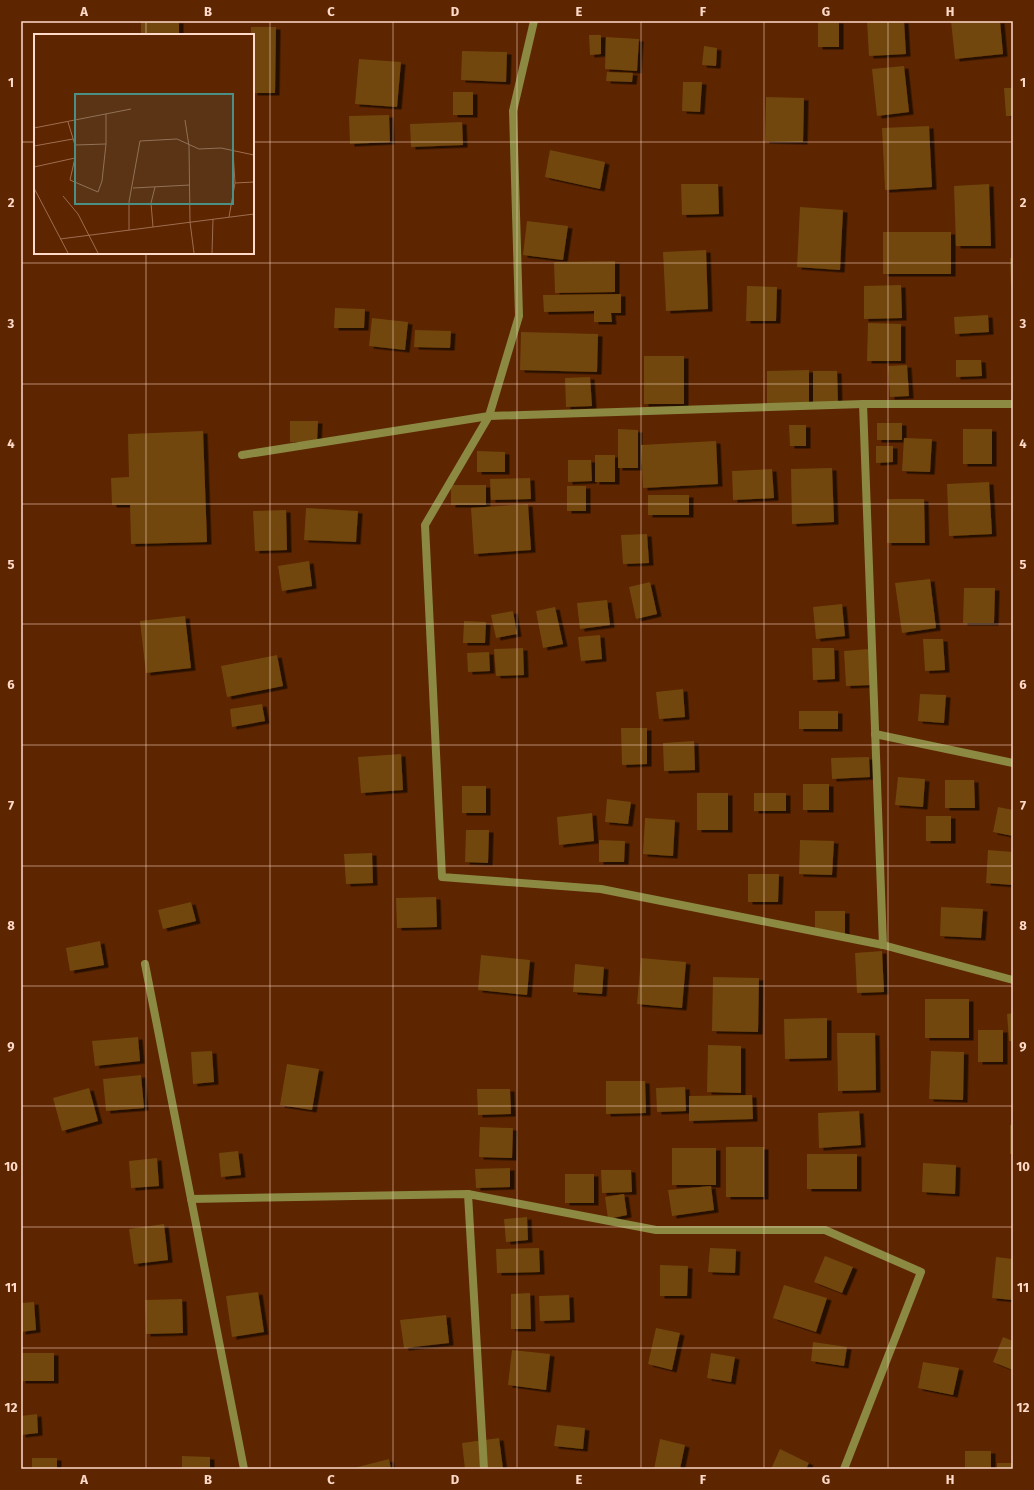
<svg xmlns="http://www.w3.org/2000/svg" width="1034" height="1490" viewBox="0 0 1034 1490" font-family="'Fira Sans',sans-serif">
	<defs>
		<filter id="shadow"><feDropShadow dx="4.5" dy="2.5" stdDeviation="0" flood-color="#0009"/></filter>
	</defs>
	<rect width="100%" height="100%" fill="#5d2500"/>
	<g fill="#71460d" filter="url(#shadow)">
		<rect x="141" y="21" width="38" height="14"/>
		<rect x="818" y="21" width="21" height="26"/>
		<path d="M867 21H904L906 54 869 56Z"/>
		<path d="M951 21H1000L1003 54 955 59Z"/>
		<path d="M251 27H276L275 93H253V35H251Z"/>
		<path d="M589 35H601V54L590 55Z"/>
		<path d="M606 37 639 39 637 71 605 69Z"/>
		<path d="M704 46 717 48 716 66 702 65Z"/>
		<path d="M462 51 507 52 506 82 461 80Z"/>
		<path d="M359 59 401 62 397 107 355 104Z"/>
		<path d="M904 66 909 112 877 116 872 69Z"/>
		<path d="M607 72 633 73 632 82 606 81Z"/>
		<path d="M683 82H702L700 112 682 111Z"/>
		<path d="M1004 88H1013V116H1006Z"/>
		<rect x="453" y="92" width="20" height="23"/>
		<path d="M766 97 804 98 803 142 765 141Z"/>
		<path d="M389 115 390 142 350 144 349 116Z"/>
		<path d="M462 122 463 145 411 147 410 124Z"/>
		<path d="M929 126 932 187 885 190 882 128Z"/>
		<path d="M550 150 605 162 600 189 545 177Z"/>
		<path d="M681 184H718L719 214 682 215Z"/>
		<path d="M989 184 991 246H956L954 186Z"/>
		<path d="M800 207 843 210 840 270 797 267Z"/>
		<path d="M527 221 568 226 563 260 523 255Z"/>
		<rect x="883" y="232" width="68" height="42"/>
		<path d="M706 250 708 309 666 311 663 252Z"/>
		<path d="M1010 258H1013V285H1011Z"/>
		<path d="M615 261V292L555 293 554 262Z"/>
		<path d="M901 285 902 318 864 319V286Z"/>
		<path d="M747 286 777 287 776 321H746Z"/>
		<path d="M621 294V313H611L612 322H594V311L544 312 543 295Z"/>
		<path d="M335 308 365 309 364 328H334Z"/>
		<path d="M988 315 989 332 955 334 954 317Z"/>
		<path d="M372 318 408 322 405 350 369 346Z"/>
		<path d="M868 323 901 324V361H867Z"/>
		<path d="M415 330 451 331 450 348 414 347Z"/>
		<path d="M521 332 598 334 597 372 520 370Z"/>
		<rect x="644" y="356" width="40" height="48"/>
		<path d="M956 360H981L982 376 956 377Z"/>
		<path d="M907 365 909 396 890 397 888 366Z"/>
		<path d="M809 370V403L767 404V371Z"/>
		<path d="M813 371H837L838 403H813Z"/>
		<path d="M590 377 592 406 566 407 565 378Z"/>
		<path d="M290 421H318L317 442H290Z"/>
		<rect x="877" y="423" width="25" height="17"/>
		<path d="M789 425H806V446H790Z"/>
		<path d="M618 429 638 430V468H618Z"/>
		<rect x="963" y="429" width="29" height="35"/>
		<path d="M203 431 207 542 131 544 130 505H112L111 478 129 477 128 434Z"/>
		<path d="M904 438 932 439 930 472 902 471Z"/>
		<path d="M716 441 718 484 643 488 641 445Z"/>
		<path d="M876 446H893V462L876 463Z"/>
		<path d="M477 451 505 452V472H477Z"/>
		<rect x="595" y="455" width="20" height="27"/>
		<path d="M568 460H591L592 481 568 482Z"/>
		<path d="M832 468 834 522 792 524 791 469Z"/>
		<path d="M772 469 774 498 733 500 732 471Z"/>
		<path d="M530 478 531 499 491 500 490 479Z"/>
		<path d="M989 482 992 534 949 536 947 484Z"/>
		<rect x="451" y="485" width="35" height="20"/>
		<rect x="567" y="486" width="19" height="25"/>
		<rect x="648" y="495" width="41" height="20"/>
		<path d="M887 499H924L925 543H887Z"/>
		<path d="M528 504 531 550 474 554 471 508Z"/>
		<path d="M306 508 358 511 356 542 304 540Z"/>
		<path d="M286 510 287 550 255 551 253 511Z"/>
		<path d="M647 534 649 563 623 564 621 535Z"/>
		<path d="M309 561 312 586 282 591 278 566Z"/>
		<path d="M930 579 936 628 902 633 895 583Z"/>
		<path d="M650 582 657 614 636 619 629 587Z"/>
		<path d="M964 588H995L994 623H963Z"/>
		<path d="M607 600 610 625 580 629 577 603Z"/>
		<path d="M842 604 845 636 816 639 813 607Z"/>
		<path d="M555 607 563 644 543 648 536 611Z"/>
		<path d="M513 611 517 634 496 638 491 615Z"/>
		<path d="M185 616 191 668 146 673 140 621Z"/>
		<path d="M464 621 486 622 485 643H463Z"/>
		<path d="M600 635 602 659 581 661 578 637Z"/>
		<path d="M923 639H943L945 670 925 671Z"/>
		<path d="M523 648 524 675 496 676 494 649Z"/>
		<path d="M812 648H834L835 679 813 680Z"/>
		<path d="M869 649 871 685 846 686 844 651Z"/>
		<path d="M489 652 490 671 468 672 467 653Z"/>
		<path d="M277 655 283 686 227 697 221 666Z"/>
		<path d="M683 689 685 717 659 719 656 692Z"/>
		<path d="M920 694 946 695 944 723 918 721Z"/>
		<path d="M262 704 265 721 232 727 230 709Z"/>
		<rect x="799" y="711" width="39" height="18"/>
		<path d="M621 728H647V764L622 765Z"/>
		<path d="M694 741 695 770 664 771 663 743Z"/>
		<path d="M401 754 403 790 361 793 358 757Z"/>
		<path d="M869 757 870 777 832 779 831 758Z"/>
		<path d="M898 777 925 779 923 807 895 805Z"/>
		<path d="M945 780H974L975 808H945Z"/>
		<rect x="803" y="784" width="26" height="26"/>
		<rect x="462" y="786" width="24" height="27"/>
		<rect x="697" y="793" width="31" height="37"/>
		<rect x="754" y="793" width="32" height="18"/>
		<path d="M607 799 631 802 628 824 605 822Z"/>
		<path d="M998 807 1013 810V836L993 832Z"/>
		<path d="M592 813 594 841 559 845 557 817Z"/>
		<rect x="926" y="816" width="25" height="25"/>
		<path d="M645 818 675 820 673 856 643 854Z"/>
		<path d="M466 830H489L488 863 465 862Z"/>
		<path d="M599 840 625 841 624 862H599Z"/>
		<path d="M800 840 834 841 832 875 799 874Z"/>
		<path d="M988 850 1013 852V885L986 883Z"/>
		<path d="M372 853 373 883 346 884 344 854Z"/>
		<path d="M748 874H779L778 902H748Z"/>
		<path d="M436 897 437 927 397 928 396 898Z"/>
		<path d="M191 902 196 921 163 929 158 910Z"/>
		<path d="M941 907 983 909 981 938 940 936Z"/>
		<rect x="815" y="911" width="30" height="23"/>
		<path d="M100 941 104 965 70 971 66 948Z"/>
		<path d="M882 951 884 992 857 993 855 953Z"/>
		<path d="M481 955 530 960 527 995 478 990Z"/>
		<path d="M641 958 686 962 682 1008 637 1004Z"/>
		<path d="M575 964 604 967 602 994 573 992Z"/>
		<path d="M713 977 759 978 758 1032 712 1031Z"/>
		<rect x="925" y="999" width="44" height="39"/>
		<path d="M1013 1013V1041H1009L1007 1014Z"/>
		<path d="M827 1018V1058L785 1059 784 1019Z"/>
		<rect x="978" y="1030" width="25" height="32"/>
		<path d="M837 1033H875L876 1090 838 1091Z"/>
		<path d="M138 1037 140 1061 95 1066 92 1041Z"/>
		<path d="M708 1045 741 1046V1093L707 1092Z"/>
		<path d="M212 1051 214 1082 193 1084 191 1052Z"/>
		<path d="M931 1051 964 1052 963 1100 929 1099Z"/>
		<path d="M287 1064 319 1069 312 1110 280 1105Z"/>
		<path d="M141 1075 144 1108 106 1111 103 1079Z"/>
		<path d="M606 1081H645L646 1113 606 1114Z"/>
		<path d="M685 1087 686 1111 657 1112 656 1088Z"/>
		<path d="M89 1088 98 1121 62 1131 53 1098Z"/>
		<path d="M477 1089H510L511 1114 478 1115Z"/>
		<path d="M752 1095 753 1119 689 1121V1096Z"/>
		<path d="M859 1111 861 1145 819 1148 818 1113Z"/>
		<rect x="1010" y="1125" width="3" height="29"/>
		<path d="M480 1127 513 1128 512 1158 479 1157Z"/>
		<rect x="726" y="1147" width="38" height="50"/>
		<rect x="672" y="1148" width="44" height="37"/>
		<path d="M238 1151 241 1175 221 1177 219 1153Z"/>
		<rect x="807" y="1154" width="50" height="35"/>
		<path d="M157 1158 159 1186 131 1188 129 1161Z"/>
		<path d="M923 1163 956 1165 955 1194 922 1192Z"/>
		<path d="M510 1168V1187L476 1188 475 1169Z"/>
		<path d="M601 1170H631L632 1192 602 1193Z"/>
		<rect x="565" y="1174" width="29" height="29"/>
		<path d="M711 1186 714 1210 672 1216 668 1190Z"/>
		<path d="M624 1194 627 1215 608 1219 605 1197Z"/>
		<path d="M527 1217 528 1240 506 1242 504 1219Z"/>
		<path d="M164 1224 168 1260 134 1264 129 1229Z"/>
		<path d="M539 1248 540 1272 497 1273 496 1249Z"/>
		<path d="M710 1248 736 1249 735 1273 708 1272Z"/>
		<path d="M825 1256 853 1267 842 1293 814 1282Z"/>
		<path d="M996 1257 1013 1259V1300L992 1298Z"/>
		<path d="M660 1265 688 1266 687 1296H660Z"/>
		<path d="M784 1285 827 1298 816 1332 773 1318Z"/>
		<path d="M258 1292 264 1332 232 1337 226 1296Z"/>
		<path d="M530 1293 531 1329H511V1294Z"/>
		<path d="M569 1295 570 1320 540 1321 539 1296Z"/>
		<path d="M182 1299 183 1333 146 1334 145 1300Z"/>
		<path d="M34 1302 36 1330 21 1332V1303Z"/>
		<path d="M446 1315 449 1343 404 1348 400 1320Z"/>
		<path d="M656 1328 680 1333 672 1370 648 1364Z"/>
		<path d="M1003 1337 1013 1341V1370L993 1362Z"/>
		<path d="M813 1342 847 1347 844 1366 811 1361Z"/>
		<path d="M512 1350 550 1354 546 1390 508 1385Z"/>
		<rect x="21" y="1353" width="33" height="28"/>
		<path d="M711 1353 735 1357 731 1382 707 1378Z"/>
		<path d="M923 1362 959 1368 953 1395 918 1388Z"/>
		<path d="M37 1414 38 1433 21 1435V1416Z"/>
		<path d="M557 1425 585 1428 583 1449 554 1446Z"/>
		<path d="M499 1438 503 1469H465L462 1443Z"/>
		<path d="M660 1439 685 1445 680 1469H654Z"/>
		<path d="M780 1449 809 1463 806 1469H771Z"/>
		<rect x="965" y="1451" width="26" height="18"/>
		<path d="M182 1456 210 1457V1469H182Z"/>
		<rect x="32" y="1458" width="25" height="11"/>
		<path d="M389 1459 391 1469H355L354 1468Z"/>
		<rect x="997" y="1463" width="16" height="6"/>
	</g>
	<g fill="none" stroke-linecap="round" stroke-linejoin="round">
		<g stroke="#8b8942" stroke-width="8">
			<path d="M534 21 513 111 519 316 489 416 425 525 442 877 601 889 883 945 1013 980"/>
			<path d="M863 404 883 945"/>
			<path d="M242 455 489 416 863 404H1013"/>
			<path d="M875 734 1013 763"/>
			<path d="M145 964 244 1469"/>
			<path d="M468 1194 484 1469"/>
			<path d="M191 1199 468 1194 656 1230H825L921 1272 844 1469"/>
		</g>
	</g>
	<path fill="none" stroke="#ffdac9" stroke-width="1" stroke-opacity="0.55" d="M146 21V35M270 21V1469M393 21V1469M517 21V1469M641 21V1469M764 21V1469M888 21V1469M21 142H35M253 142H1013M146 253V1469M21 263H1013M21 384H1013M21 504H1013M21 624H1013M21 745H1013M21 866H1013M21 986H1013M21 1106H1013M21 1227H1013M21 1348H1013"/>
	<g transform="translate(34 34)">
		<rect width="220" height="220" fill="#5d2500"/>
		<path fill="none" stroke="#9e6d50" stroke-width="1" d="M151 86 155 112 156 188 160 219M34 88 41 111V124L36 146 64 158 68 147 72 110V80M0 94 97 75M41 111 72 110M0 112 39 105M0 133 41 124M201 149 220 148M0 154 34 219M99 154 156 151M29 162 44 180 64 219M195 183 201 149 199 117M119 193 117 169 121 153M95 196V168L106 107 143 105 165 115 187 114 220 121M26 205 220 180M178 219 179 185"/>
		<path fill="#4b8f85" fill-opacity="0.15" stroke="#4b8f85" stroke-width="2" d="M41 60H199V170H41Z"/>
		<rect width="220" height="220" fill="none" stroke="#ffdac9" stroke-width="2"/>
	</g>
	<rect width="1034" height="1490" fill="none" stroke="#5d2500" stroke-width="44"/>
	<rect x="22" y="22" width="990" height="1446" fill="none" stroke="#ffdac9" stroke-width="1.5"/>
	<g font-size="13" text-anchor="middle" font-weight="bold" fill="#ffdac9">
		<text x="84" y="16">A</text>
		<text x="208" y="16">B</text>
		<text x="331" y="16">C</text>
		<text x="455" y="16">D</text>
		<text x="579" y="16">E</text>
		<text x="703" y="16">F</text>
		<text x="826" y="16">G</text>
		<text x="950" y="16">H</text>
		<text x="11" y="87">1</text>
		<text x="1023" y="87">1</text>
		<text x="11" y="207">2</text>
		<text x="1023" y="207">2</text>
		<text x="11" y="328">3</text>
		<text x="1023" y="328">3</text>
		<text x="11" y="448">4</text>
		<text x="1023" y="448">4</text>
		<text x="11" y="569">5</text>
		<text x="1023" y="569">5</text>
		<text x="11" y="689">6</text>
		<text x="1023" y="689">6</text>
		<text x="11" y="810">7</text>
		<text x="1023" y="810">7</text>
		<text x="11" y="930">8</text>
		<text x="1023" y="930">8</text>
		<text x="11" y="1051">9</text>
		<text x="1023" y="1051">9</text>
		<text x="11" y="1171">10</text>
		<text x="1023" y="1171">10</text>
		<text x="11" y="1292">11</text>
		<text x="1023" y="1292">11</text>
		<text x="11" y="1412">12</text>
		<text x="1023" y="1412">12</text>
		<text x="84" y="1484">A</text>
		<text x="208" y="1484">B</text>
		<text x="331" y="1484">C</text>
		<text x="455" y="1484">D</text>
		<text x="579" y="1484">E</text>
		<text x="703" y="1484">F</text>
		<text x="826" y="1484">G</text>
		<text x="950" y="1484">H</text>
	</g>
</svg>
